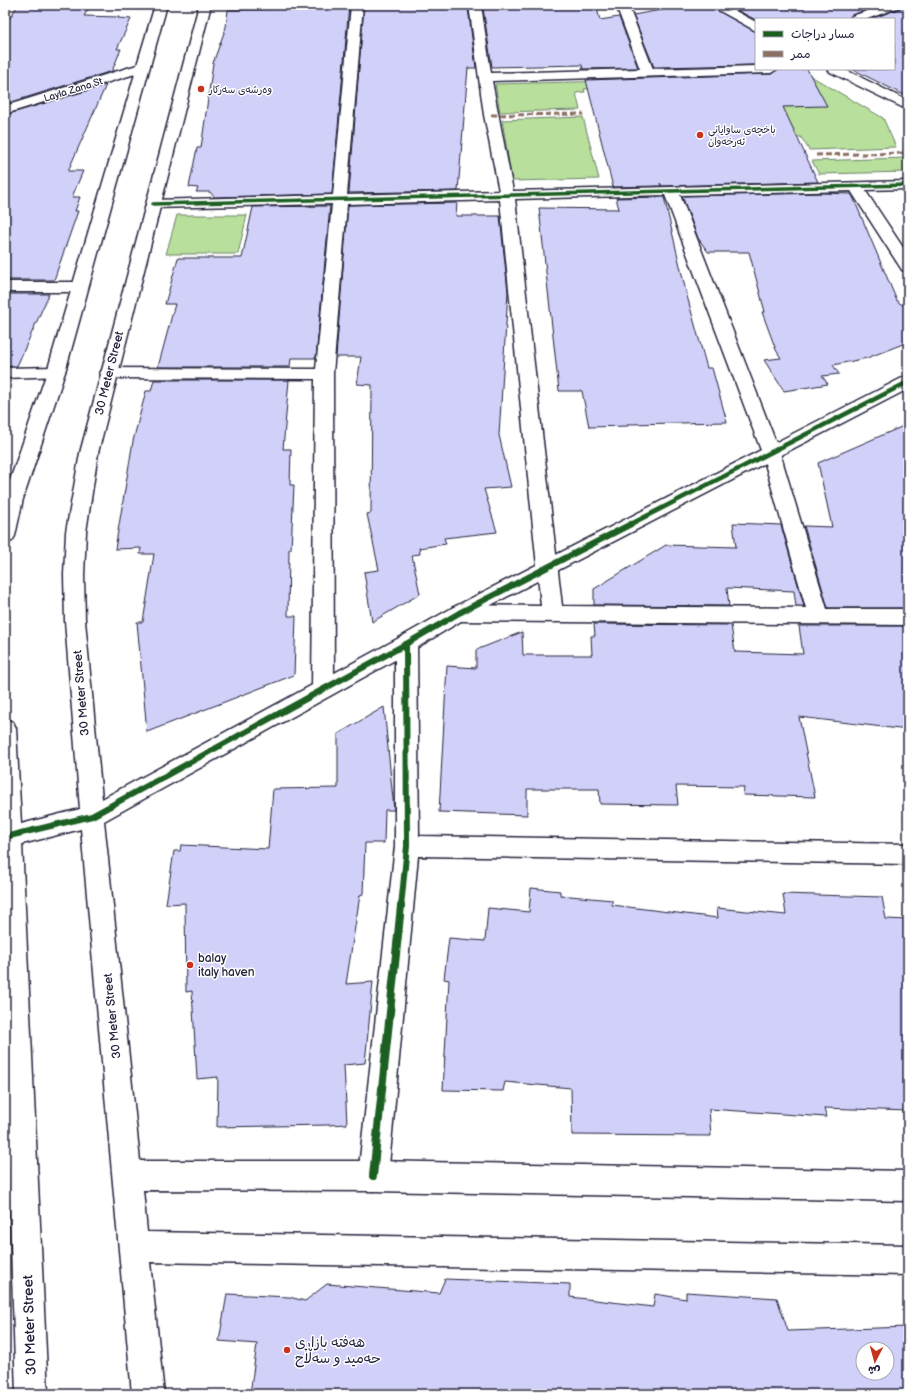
<svg xmlns="http://www.w3.org/2000/svg" width="913" height="1399" viewBox="0 0 913 1399" font-family="'Balsamiq Sans','Playpen Sans Arabic',sans-serif">
	<rect width="100%" height="100%" fill="#fff"/>
	<filter id="ink" filterUnits="userSpaceOnUse"><feTurbulence type="fractalNoise" baseFrequency=".025" numOctaves="2"/><feDisplacementMap in="SourceGraphic" scale="8" xChannelSelector="R" yChannelSelector="G"/><feConvolveMatrix kernelMatrix="1 2 1 2 8 2 1 2 1" color-interpolation-filters="sRGB"/></filter>
	<g filter="url(#ink)">
		<g fill="#b8df9b" stroke="#6d806b">
			<path d="M809 75 883 118 896 147 809 150 801 137 739 136 746 91Z"/>
			<path d="M651 80 653 87 584 89 585 92 576 93 580 110 500 112 495 84Z"/>
			<path d="M583 117 599 179 512 181 502 120Z"/>
			<path d="M904 158 908 165V172L819 174 812 161Z"/>
			<path d="M177 215H247L238 254H166Z"/>
		</g>
		<g fill="#d1d0f9" stroke="#22223b" fill-rule="evenodd">
			<path d="M18 5H91L84 16 119 17 118 18 131 19 117 49H121L112 71 5 104V26Z"/>
			<path d="M269 5H349L332 194 214 197 210 192H196L198 188 189 187 197 148H201L213 63 226 27 228 10 268 9Z"/>
			<path d="M364 5H439L440 9 468 8 476 68H468L458 191 349 193Z"/>
			<path d="M523 5H596L600 20 619 17 638 68 583 69 582 65 492 67 483 8 523 7Z"/>
			<path d="M689 5H708L756 32V65L654 67 633 15Z"/>
			<path d="M727 5H880L852 15 849 19 756 20Z"/>
			<path d="M904 5H908V97L852 69H894V19H871L901 8Z"/>
			<path d="M778 69H807L827 106 783 107 818 182 662 186 660 183 661 186 613 187 586 80 771 74Z"/>
			<path d="M106 85 68 171H83L72 197H80L75 211H78L54 280H5V115Z"/>
			<path d="M824 193 851 194 853 197 897 301 908 309V342L867 358 833 365 839 374 822 376 828 384 784 391 764 360 781 358 776 350 762 312H765L749 252H708L698 238 682 196Z"/>
			<path d="M664 197 687 296 707 368H712L727 422 628 424V426L589 427 582 391H559L539 208 619 209 616 198Z"/>
			<path d="M457 203 456 216H500L508 292 499 435 511 487 484 489 497 532 444 538 446 544 419 548 420 554 412 555 420 594 372 622 364 572 379 570 367 514 371 513 372 385 357 384 361 357H336L348 205Z"/>
			<path d="M330 206 316 358H291L290 367H158L175 304H165L178 258H242L253 207Z"/>
			<path d="M5 294H49L17 366H5Z"/>
			<path d="M154 380H289L283 449H291L290 485H294L291 549H289L288 616H296L294 675 147 732 137 622H143L154 554H140L141 548 115 549 133 441 146 391H151Z"/>
			<path d="M908 424V608H828L804 526 832 527 818 463Z"/>
			<path d="M733 523 781 525 804 606H796L794 591 727 588 729 606 594 605V589L666 545 736 547Z"/>
			<path d="M594 624 731 625 735 652 803 654 799 626H908V730L799 717 815 797 743 795 744 787 676 786 678 805 600 804 599 789H527V815L439 812 447 666 476 668V650L522 632 523 655H592L591 636H595Z"/>
			<path d="M384 707 394 810H385L384 843H365L363 894 360 895 346 984 373 982 365 1063 344 1065 347 1124 328 1125 217 1127 218 1077 197 1079 192 991 186 992 185 903 166 904 174 851H180L181 845 268 849 273 789 338 788V734Z"/>
			<path d="M531 888 560 891V895L612 900V905L718 918 717 908 786 915 783 894 882 897 886 919 908 920V1111L824 1108 826 1117 709 1109 711 1136 572 1135 571 1088 505 1082 503 1091 443 1090 449 980 444 979 449 938 485 941 488 908 529 912Z"/>
			<path d="M445 1279 570 1284V1297L653 1307 655 1294 686 1299V1292L777 1298 788 1331 908 1327V1394H250L257 1344 219 1341 227 1294 289 1297 305 1301 327 1284 439 1293ZM863 1349H887V1373H863Z"/>
		</g>
		<g fill="none" stroke-linecap="round" stroke-linejoin="round">
			<defs>
				<g id="street">
					<path d="M351 5H363L347 195 499 191 484 115 469 5H481L491 73 640 69 616 5H628L653 69 756 66V69H777L771 73 492 81 513 191 908 181V189L865 190 908 255V272L902 270 851 191 680 195 780 453 827 609H908V625L459 621 452 618 449 613 452 608 459 605 541 606 500 200 347 204 333 374 334 689 331 695 323 697 315 695 312 689 315 379 109 378 103 377 100 373 103 369 109 368 316 369 332 204 153 208 148 207 146 204 148 201 153 200 333 195ZM665 195 762 453 806 608 562 606 515 199Z"/>
					<path d="M709 5H724L756 22V31Z"/>
					<path d="M885 5H902L900 7 867 19H850L852 16Z"/>
					<path d="M828 69H844L908 101V110L830 72Z"/>
					<path d="M5 282H80L86 284 88 287 86 290 80 292H5Z"/>
					<path d="M56 367 62 368 65 372 62 376 5 378V368Z"/>
					<path d="M406 636 413 638 417 644 419 836 908 844V864L418 856 388 1176 383 1186 373 1191 363 1186 358 1176 395 846V644L399 638Z"/>
				</g>
				<g id="secondary">
					<path d="M155 5H167L65 372 23 499 15 536 12 541 5 543V495L47 372 135 74 5 114V106L137 65Z"/>
					<path d="M199 5H211L98 453 86 532 84 575 85 621 102 799 399 638 452 608 902 378 908 377V389L466 618 413 650 104 821 140 1161H373L908 1171V1201L373 1191 143 1190 147 1232 908 1245V1275L150 1262 164 1394H132L81 829 22 844 48 1394H16L5 1066V719L13 722 16 728 21 824 80 809 65 621 64 575 66 532 80 453Z"/>
				</g>
			</defs>
			<use href="#street" stroke="#22223b" stroke-width="3"/>
			<use href="#secondary" stroke="#22223b" stroke-width="3"/>
			<use href="#street" fill="#fff" fill-rule="evenodd"/>
			<use href="#secondary" fill="#fff" fill-rule="evenodd"/>
			<g stroke="#8d6e63" stroke-width="3" stroke-dasharray="6 3" stroke-linecap="butt">
				<path d="M491 115 584 114"/>
				<path d="M816 155 908 153"/>
			</g>
			<defs>
				<path id="cycleway-far3" d="M153 204 908 185"/>
				<path id="cycleway-far2" d="M629 525 908 382"/>
				<g id="cycleway-far1">
					<path d="M5 837 92 816 406 644 459 613 631 524"/>
					<path d="M401 907 407 846 406 644"/>
				</g>
				<path id="cycleway" d="M373 1176 401 906"/>
			</defs>
			<use href="#cycleway-far3" stroke="#fff" stroke-width="5"/>
			<use href="#cycleway-far2" stroke="#fff" stroke-width="6"/>
			<use href="#cycleway-far1" stroke="#fff" stroke-width="8"/>
			<use href="#cycleway" stroke="#fff" stroke-width="10"/>
			<use href="#cycleway-far3" stroke="#1b5e20" stroke-width="3.5"/>
			<use href="#cycleway-far2" stroke="#1b5e20" stroke-width="4.5"/>
			<use href="#cycleway-far1" stroke="#1b5e20" stroke-width="6"/>
			<use href="#cycleway" stroke="#1b5e20" stroke-width="8"/>
		</g>
	</g>
	<g fill="#c8321e" stroke="#fff" stroke-width="1.5">
		<circle cx="201" cy="89" r="4"/>
		<circle cx="700" cy="135" r="4"/>
		<circle cx="190" cy="965" r="4"/>
		<circle cx="287" cy="1350" r="4"/>
	</g>
	<g text-anchor="middle" stroke-width="3" stroke-linejoin="round" paint-order="stroke">
		<g font-size="10" fill="#22223b" stroke="#fff">
			<text transform="translate(73 89) rotate(-17)" y="4">Layla Zana St</text>
		</g>
		<g font-size="10" fill="#22223b" stroke="#fff" text-anchor="start">
			<text x="209" y="93">وەرشەی سەرکار</text>
			<text x="708" y="133">باخچەی ساوایانی<tspan x="708" dy="12">ئەرخەوان</tspan></text>
		</g>
		<g font-size="12" fill="#22223b" stroke="#fff">
			<text transform="translate(109 373) rotate(-76)" y="4">30 Meter Street</text>
			<text transform="translate(81 693) rotate(-95)" y="4">30 Meter Street</text>
			<text transform="translate(112 1016) rotate(-96)" y="4">30 Meter Street</text>
		</g>
		<g font-size="12" fill="#22223b" stroke="#fff" text-anchor="start">
			<text x="198" y="962">balay<tspan x="198" dy="14">italy haven</tspan></text>
		</g>
		<g font-size="14" fill="#22223b" stroke="#fff">
			<text transform="translate(29 1325) rotate(-92)" y="5">30 Meter Street</text>
		</g>
		<g font-size="14" fill="#22223b" stroke="#fff" text-anchor="start">
			<text x="295" y="1347">هەفتە بازاڕی<tspan x="295" dy="16">حەمید و سەڵاح</tspan></text>
		</g>
	</g>
	<rect width="913" height="1399" fill="none" stroke="#fff" stroke-width="20"/>
	<rect x="10" y="10" width="893" height="1379" fill="none" stroke="#22223b" stroke-width="1.5" filter="url(#ink)"/>
	<rect x="755" y="18" width="140" height="52" fill="#ffffff" stroke="#a7a7b1"/>
	<rect x="763" y="31" width="20" height="6" fill="#1b5e20" stroke="#a7a7b1"/>
	<text x="791" y="38" font-size="12" fill="#22223b">مسار دراجات</text>
	<rect x="763" y="51" width="20" height="6" fill="#8d6e63" stroke="#a7a7b1"/>
	<text x="791" y="58" font-size="12" fill="#22223b">ممر</text>
	<g transform="translate(875 1361) rotate(186)"><circle r="19" fill="#ffffff" stroke="#a7a7b1"/>
	<path d="M0-3L7 15L0 10L-7 15Z" fill="#c8321e"/>
	<text y="-6" font-size="11" font-weight="bold" text-anchor="middle" fill="#22223b">ش</text>
	</g>
</svg>
